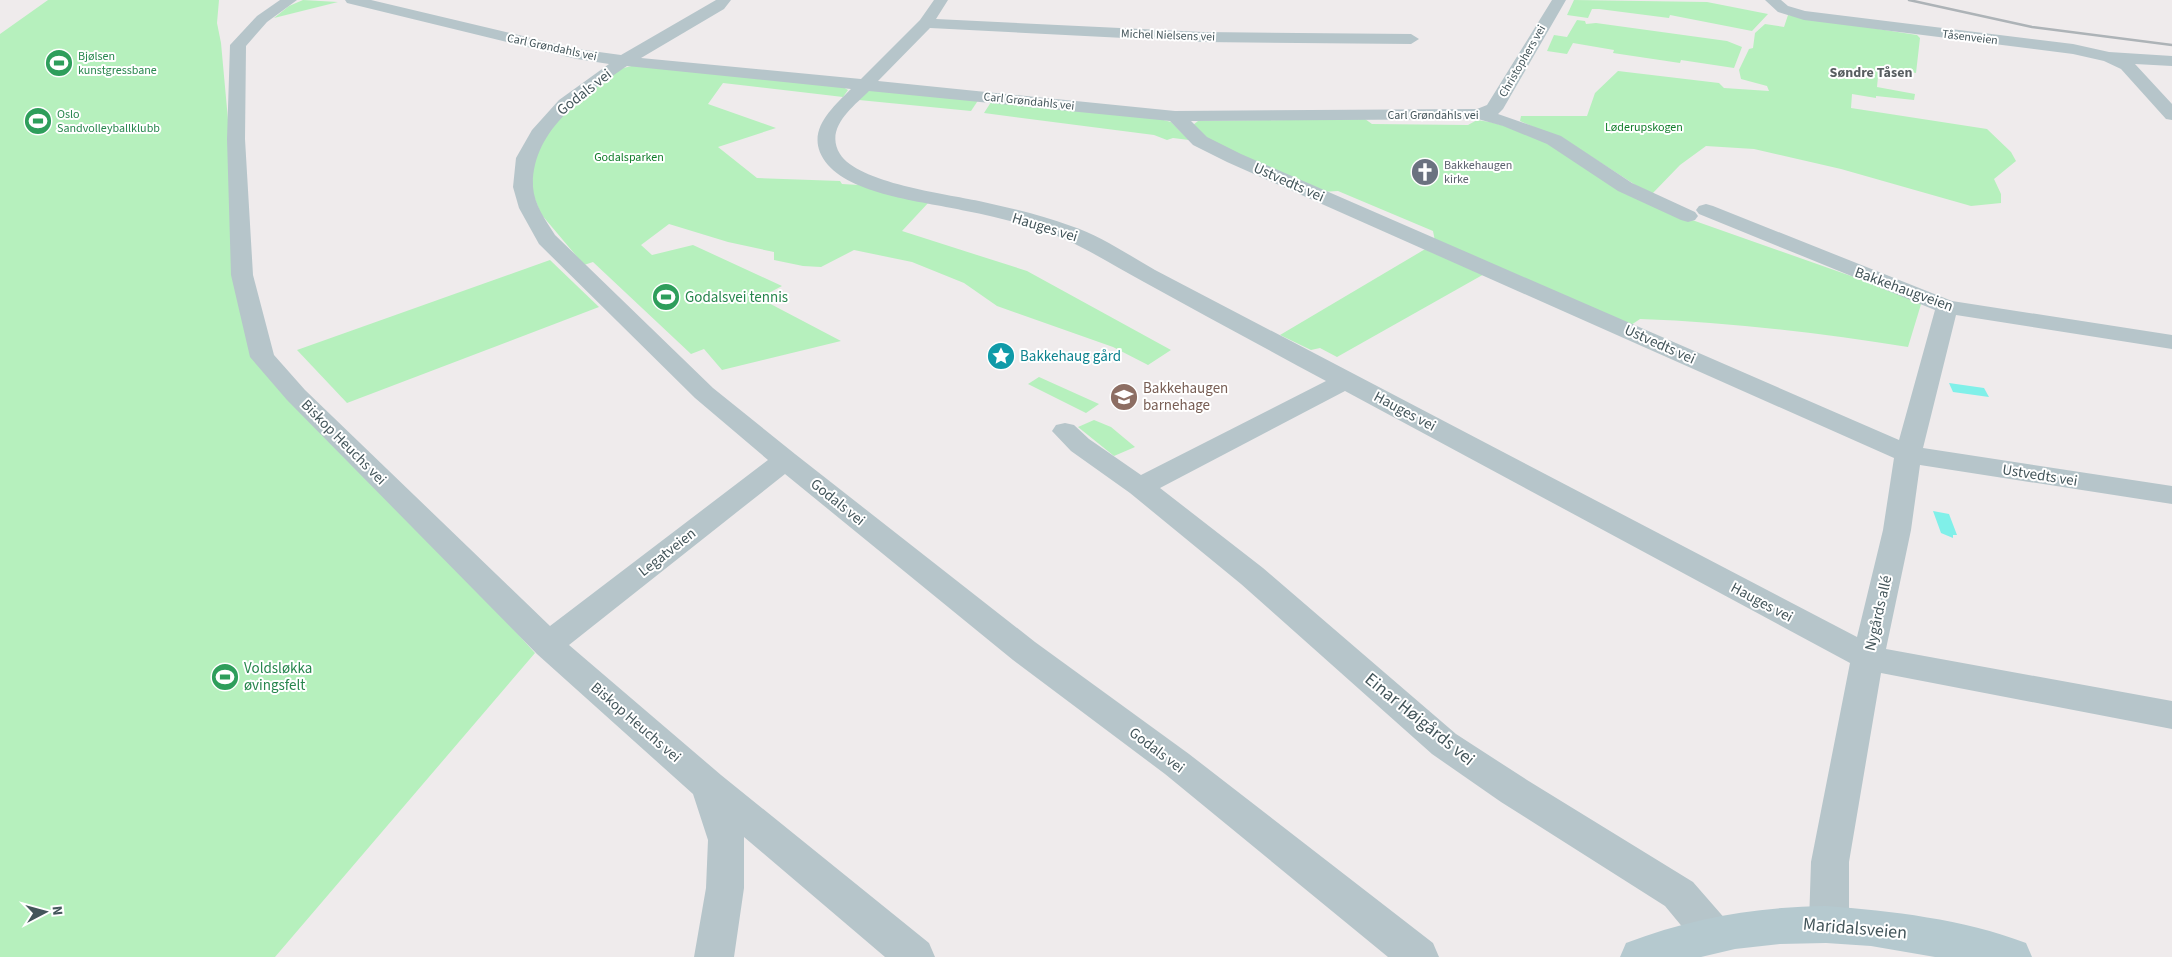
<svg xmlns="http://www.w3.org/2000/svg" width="2172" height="957" viewBox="0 0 2172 957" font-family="'Source Sans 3',sans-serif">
	<rect width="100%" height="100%" fill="#efebec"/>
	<g fill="#b6f0bd">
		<path d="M48 0H219L217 23 221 43 241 262 266 356 535 653 275 957H0V34Z"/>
		<path d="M303 0 338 2 274 18 289 6Z"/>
		<path d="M1574 0 1707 2 1768 14 1752 31 1670 15 1669 18 1599 9H1592L1588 18 1567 15Z"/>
		<path d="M1788 15 1917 35 1920 38 1916 73 1879 66 1877 87 1915 94 1914 100 1876 96V98L1852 94 1851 108 1987 129 2011 152 2016 161 1994 179 2001 194V203L1971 206 1841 169 1754 149 1706 146 1680 165 1651 195 1570 143 1520 121 1521 116H1587L1595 93 1618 71 1719 83 1724 88 1769 91 1767 86 1741 79 1739 70 1749 49 1753 48 1755 33 1765 24 1784 27Z"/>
		<path d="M1577 20 1585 21 1586 24 1596 23 1727 41 1742 47 1734 68 1681 60 1680 63 1613 53 1614 50 1573 43 1567 54 1547 51 1554 35 1567 37Z"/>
		<path d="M635 65 843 87 848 90 843 97 723 83 708 104 776 128 718 147 757 178 840 181 842 184 859 185 929 202 902 231 1027 271 1171 350 1148 365 1113 347 997 306 964 283 912 262 854 250 821 267 803 266 774 260V252L728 242 669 224 641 245 652 255 693 245 782 286 759 298 841 341 722 370 704 349 691 354 593 262 584 265 541 214 531 189 533 165 541 142 570 104 620 69Z"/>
		<path d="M871 90 979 99 971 111 859 100 866 92Z"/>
		<path d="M993 99 1152 117 1171 122 1189 140 1173 138 1167 140 1154 135 984 113Z"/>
		<path d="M1365 119 1372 124 1468 125 1477 120 1490 122 1527 132 1678 215 1922 301 1908 347C1819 333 1730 322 1640 319L1631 325 1435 241 1433 231 1338 191 1321 192 1208 140 1193 125 1198 121Z"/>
		<path d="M1427 248 1486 273 1337 357 1320 348 1311 350 1280 335Z"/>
		<path d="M550 260 599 307 347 403 297 350Z"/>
		<path d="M1039 377 1099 404 1086 413 1028 384Z"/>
		<path d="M1094 420 1111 427 1135 447 1114 456 1078 427Z"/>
	</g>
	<g fill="#80f0e9">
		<path d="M1949 383 1984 388 1989 397 1953 392Z"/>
		<path d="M1933 511 1949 514 1957 535H1953V538L1941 533Z"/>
	</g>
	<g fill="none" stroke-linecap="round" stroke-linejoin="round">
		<g fill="#b6c5ca" fill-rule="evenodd">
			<path d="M280 0H297L267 22 246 46 245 139 253 275 274 355 305 390 550 626 768 460 695 398 539 244 519 208 513 187 516 158 532 130 559 100 609 64 577 59 347 3 345 0H371L577 49 621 55 716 0H731L724 9 641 58 861 79 920 20 934 0H948L936 19 1203 32 1411 34 1419 39 1411 44 1203 42 930 28 878 81 1175 111 1477 109 1487 105 1552 0H1566L1503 109 1498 114 1561 136 1632 183 1695 212 1698 216 1695 220 1688 222 1681 220 1618 191 1547 144 1503 126 1478 119 1191 121 1207 137 1241 154 1899 440 1935 310 1699 214 1696 210 1699 206 1706 204 1713 206 1952 301 2172 335V349L1956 315 1923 448 2172 486V504L1920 465 1911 530 1886 649 2172 701V729L1881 673 1849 862V923L1843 936 1829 941 1815 936 1809 923 1811 862 1850 663 1345 391 1160 488 1263 568 1456 734 1527 780 1693 882 1727 921 1733 934 1727 947 1713 953 1699 947 1665 906 1501 802 1432 754 1241 584 1130 493 1071 451 1052 431 1056 425 1065 423 1074 425 1089 439 1141 475 1326 381C1265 348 1204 315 1144 282 1105 261 1075 240 1032 227 1011 221 988 215 966 211 928 202 855 196 828 165 802 134 830 110 851 89L627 66C586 94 531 130 533 187 534 204 546 221 555 235L713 388 795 454 1035 642 1189 754 1433 943 1439 957H1388L1165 774 1013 660 785 474 569 645 721 775 929 943 935 957H885L744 837V888L734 957H694L706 888 708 840 693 794 537 654 287 400 250 357 231 275 227 139 230 45 257 16ZM869 91 1170 121 1193 145 1227 162 1894 458 1883 530 1857 637 1155 270C1127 254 1101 236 1071 226 1041 215 1010 208 979 201 946 194 858 183 840 154 824 128 853 107 869 91Z"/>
			<path d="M1765 0H1781L1788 6 1805 11 2073 44 2109 52 2172 56V66L2135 64 2172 104V120L2166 119 2121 69 2104 61 2073 54 1804 20 1778 12Z"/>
		</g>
		<path fill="#b5c9cf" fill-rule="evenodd" d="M1826 906C1892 911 1963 919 2026 943L2032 957H1935L1871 946 1826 943 1780 944 1735 949 1701 957H1620L1626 943C1691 918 1756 907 1826 906Z"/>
		<path stroke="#adb3b7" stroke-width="2.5" d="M1909 0 2032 27 2172 45"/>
	</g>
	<defs>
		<symbol id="stadium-disc" viewBox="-11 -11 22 22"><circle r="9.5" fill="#2e9e5b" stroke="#fff"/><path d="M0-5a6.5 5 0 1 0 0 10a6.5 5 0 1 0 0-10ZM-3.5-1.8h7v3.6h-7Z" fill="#fff"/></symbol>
		<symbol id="church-disc" viewBox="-11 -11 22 22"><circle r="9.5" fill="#6b7280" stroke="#fff"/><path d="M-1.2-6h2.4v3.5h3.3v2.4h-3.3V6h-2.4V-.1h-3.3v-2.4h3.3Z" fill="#fff"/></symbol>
		<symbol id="sight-disc" viewBox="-11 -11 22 22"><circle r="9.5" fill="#0f9aa8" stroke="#fff"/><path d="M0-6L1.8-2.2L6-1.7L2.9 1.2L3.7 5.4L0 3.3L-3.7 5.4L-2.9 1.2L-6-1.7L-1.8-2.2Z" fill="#fff"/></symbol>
		<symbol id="school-disc" viewBox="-11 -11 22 22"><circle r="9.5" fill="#8d6e63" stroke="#fff"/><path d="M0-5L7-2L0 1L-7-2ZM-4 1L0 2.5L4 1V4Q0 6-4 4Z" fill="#fff"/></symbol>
	</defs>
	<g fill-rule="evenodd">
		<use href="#stadium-disc" x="43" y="47" width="32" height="32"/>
		<use href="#stadium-disc" x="22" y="105" width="32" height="32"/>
		<use href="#church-disc" x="1409" y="156" width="32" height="32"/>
		<use href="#stadium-disc" x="650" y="281" width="32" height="32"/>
		<use href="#sight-disc" x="985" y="340" width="32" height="32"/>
		<use href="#school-disc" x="1108" y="381" width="32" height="32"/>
		<use href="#stadium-disc" x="209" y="661" width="32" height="32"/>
	</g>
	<g text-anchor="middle" stroke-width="4" stroke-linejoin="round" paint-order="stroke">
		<g font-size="12" fill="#43555a" stroke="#fff">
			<text transform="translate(1168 35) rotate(2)" y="4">Michel Nielsens vei</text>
			<text transform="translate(1970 37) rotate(7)" y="4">Tåsenveien</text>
			<text transform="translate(552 47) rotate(12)" y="4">Carl Grøndahls vei</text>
			<text transform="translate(1522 61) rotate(-60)" y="4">Christophers vei</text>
			<text transform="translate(1029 101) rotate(6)" y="4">Carl Grøndahls vei</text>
			<text x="1433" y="119">Carl Grøndahls vei</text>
		</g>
		<g font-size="12" fill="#27864d" stroke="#fff" text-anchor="start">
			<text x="78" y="60">Bjølsen<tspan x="78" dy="14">kunstgressbane</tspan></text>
			<text x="57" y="118">Oslo<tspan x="57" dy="14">Sandvolleyballklubb</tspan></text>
		</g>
		<g font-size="12" fill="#117d2b" stroke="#fff">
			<text x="1644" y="131">Løderupskogen</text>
			<text x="629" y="161">Godalsparken</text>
		</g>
		<g font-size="12" fill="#5b616d" stroke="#fff" text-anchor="start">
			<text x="1444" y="169">Bakkehaugen<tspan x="1444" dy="14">kirke</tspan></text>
		</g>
		<g font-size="14" font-weight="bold" fill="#585e61" stroke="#fff">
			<text x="1871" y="77">Søndre Tåsen</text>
		</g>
		<g font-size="15" fill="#43555a" stroke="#fff">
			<text transform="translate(584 92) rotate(-38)" y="5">Godals vei</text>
			<text transform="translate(1289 182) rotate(24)" y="5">Ustvedts vei</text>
			<text transform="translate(1045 227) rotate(17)" y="5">Hauges vei</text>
			<text transform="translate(1904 289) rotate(20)" y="5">Bakkehaugveien</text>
			<text transform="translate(1660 344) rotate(24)" y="5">Ustvedts vei</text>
			<text transform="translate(1405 411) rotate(28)" y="5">Hauges vei</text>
			<text transform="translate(344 442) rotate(45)" y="5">Biskop Heuchs vei</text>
			<text transform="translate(2040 475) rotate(9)" y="5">Ustvedts vei</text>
			<text transform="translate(838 502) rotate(39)" y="5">Godals vei</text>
			<text transform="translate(667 552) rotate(-38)" y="5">Legatveien</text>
			<text transform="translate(1762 602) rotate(28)" y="5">Hauges vei</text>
			<text transform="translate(1878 613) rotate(-77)" y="5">Nygårds allé</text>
			<text transform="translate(636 722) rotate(41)" y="5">Biskop Heuchs vei</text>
			<text transform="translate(1157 750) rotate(37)" y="5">Godals vei</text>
		</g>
		<g font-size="15" fill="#27864d" stroke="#fff" text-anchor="start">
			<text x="685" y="302">Godalsvei tennis</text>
			<text x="244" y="673">Voldsløkka<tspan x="244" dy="17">øvingsfelt</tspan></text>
		</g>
		<g font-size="15" fill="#0d838f" stroke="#fff" text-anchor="start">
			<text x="1020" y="361">Bakkehaug gård</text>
		</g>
		<g font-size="15" fill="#785e54" stroke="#fff" text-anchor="start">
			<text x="1143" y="393">Bakkehaugen<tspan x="1143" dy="17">barnehage</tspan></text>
		</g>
		<g font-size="18" fill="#43555a" stroke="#fff">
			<text transform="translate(1420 719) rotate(39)" y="6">Einar Høigårds vei</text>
			<text transform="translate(1855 928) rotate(5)" y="6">Maridalsveien</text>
		</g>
	</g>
	<g transform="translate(45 912) rotate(84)" stroke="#ffffff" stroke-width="4" paint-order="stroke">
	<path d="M0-4L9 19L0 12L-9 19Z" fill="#43555a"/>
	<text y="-8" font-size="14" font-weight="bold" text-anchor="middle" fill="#43555a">N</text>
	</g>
</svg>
